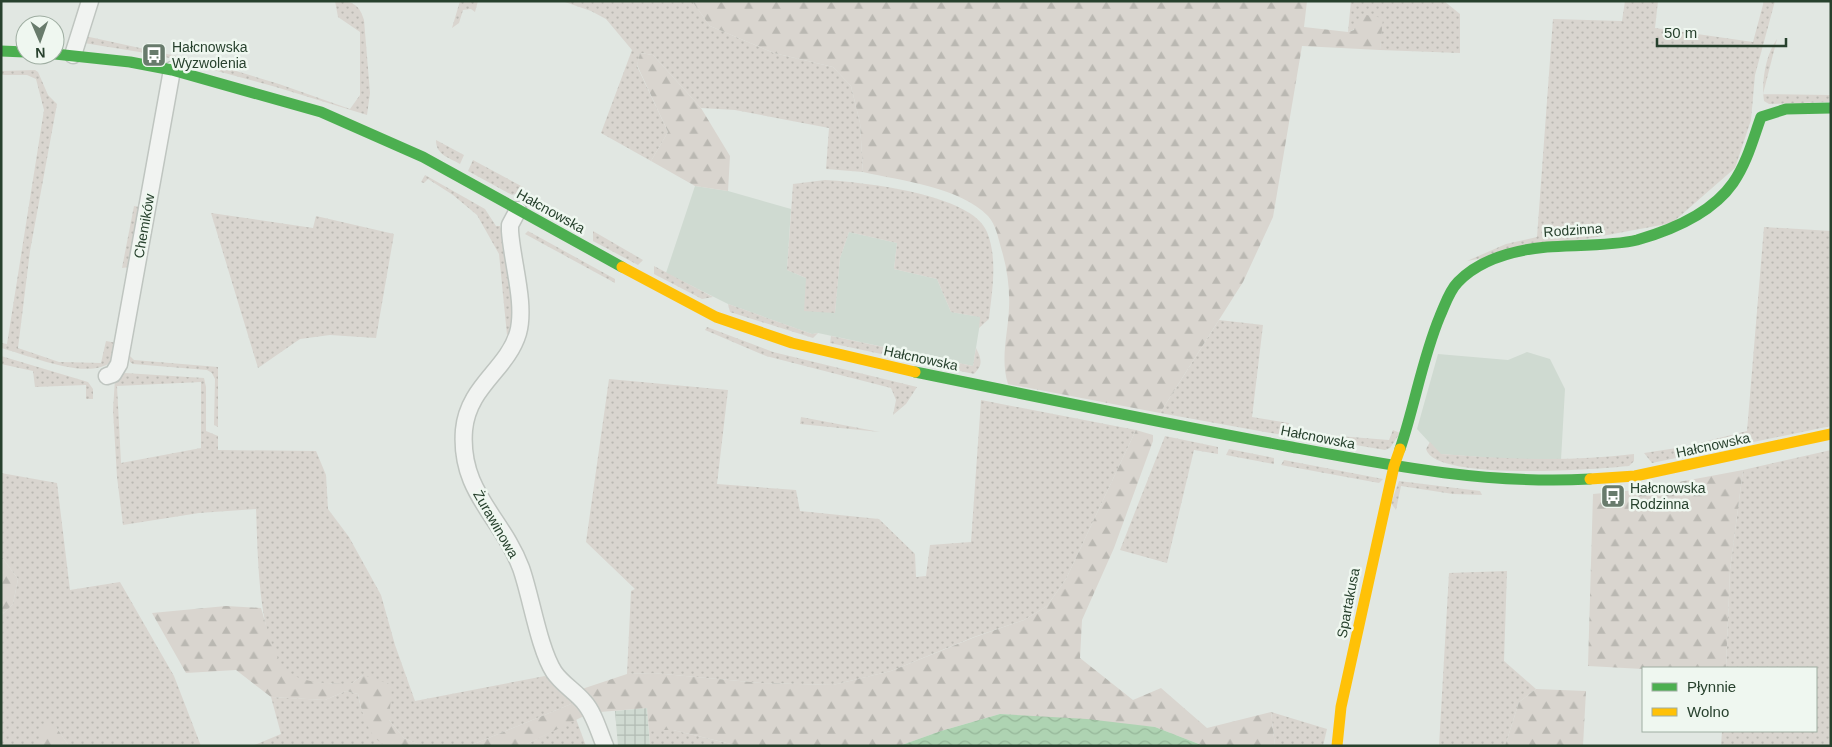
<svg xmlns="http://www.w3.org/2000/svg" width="1832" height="747" viewBox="0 0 1832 747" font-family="Helvetica,sans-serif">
	<defs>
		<pattern id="industrial-grid" width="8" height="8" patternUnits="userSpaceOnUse" patternTransform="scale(1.25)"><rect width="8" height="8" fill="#cfdad1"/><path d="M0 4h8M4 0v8" fill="none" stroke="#b2bcb4"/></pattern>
		<pattern id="grass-dots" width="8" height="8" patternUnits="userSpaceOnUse" patternTransform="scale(1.25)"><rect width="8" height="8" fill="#d9d5cf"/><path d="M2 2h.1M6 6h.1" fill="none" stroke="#bab8b2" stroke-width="1.8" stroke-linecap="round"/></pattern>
		<pattern id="forest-firs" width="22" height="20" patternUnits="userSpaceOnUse" patternTransform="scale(1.25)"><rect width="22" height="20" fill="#d9d5cf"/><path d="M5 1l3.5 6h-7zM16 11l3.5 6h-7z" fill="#bab8b2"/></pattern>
		<pattern id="water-waves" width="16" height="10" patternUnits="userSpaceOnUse" patternTransform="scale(1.25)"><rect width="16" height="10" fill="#aed3b2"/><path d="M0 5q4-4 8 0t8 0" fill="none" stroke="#96b699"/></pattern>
	</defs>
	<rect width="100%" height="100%" fill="#e1e7e2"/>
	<g fill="#cfdad1">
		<path d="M695 186 728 191 791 209 787 270 806 278 835 312 840 258 849 232 897 243 894 269 937 279 951 312 981 317 973 366 818 333 812 334 728 304 666 273Z"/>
		<path d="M1527 352 1550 359 1565 389 1561 460 1507 459 1440 454 1417 429 1438 354 1508 360Z"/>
	</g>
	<path fill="url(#industrial-grid)" d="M647 708 650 746H618L615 711Z"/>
	<g fill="url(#grass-dots)" fill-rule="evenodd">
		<path d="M335 1C351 1 359 3 364 20L370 93 367 115 276 87 158 55 84 43 85 36 213 64 279 84 350 109 360 95V32L338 17Z"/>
		<path d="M460 1H478L475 12 471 9 463 10 459 23 452 28Z"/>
		<path d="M562 1H692L710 26 774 53 833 67 851 86 860 123 863 172 826 169 829 128 735 110 701 108 653 55 640 53 637 66 668 132 651 161 601 133 632 50 606 19 591 11Z"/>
		<path d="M1351 1H1444L1460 14V53L1380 50 1382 18 1348 32Z"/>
		<path d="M1625 1H1658L1655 28 1753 42 1764 1H1775L1755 75 1751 120 1735 168 1672 223 1467 261 1506 244 1537 237 1553 19 1622 21Z"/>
		<path d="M1777 39 1763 94 1830 95 1829 102 1769 104 1764 101C1761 82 1766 54 1777 39Z"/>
		<path d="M35 70 38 72 48 95 57 104 30 251 18 348 59 362 101 363 106 341 117 343 111 362C87 381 28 355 1 348V343L7 344 44 110 36 79 27 75H1V71Z"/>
		<path d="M436 140 464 155 460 164C448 157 436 155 436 140Z"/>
		<path d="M473 160 523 187 519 193 512 195 468 171Z"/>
		<path d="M425 175 485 209 496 226H500C512 258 515 298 511 332L507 335 499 254 477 215 453 195 428 179 424 183 421 182Z"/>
		<path d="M825 180C862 182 973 194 987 232 998 259 992 291 989 319L979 328 980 317 951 312 937 279 894 269 897 243 849 232 840 258 835 313 804 311 806 278 787 270 793 184Z"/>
		<path d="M134 206 140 207 130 267 122 268Z"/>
		<path d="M211 213 313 228 316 216 394 234 376 338 330 335 300 339 258 368Z"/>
		<path d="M1764 227 1831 231V426L1652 463 1644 453 1683 447 1747 431Z"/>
		<path d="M528 231 615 279V283L525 234Z"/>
		<path d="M593 231 643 260 638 265 593 241Z"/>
		<path d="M654 266 713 297 702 299 654 274Z"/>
		<path d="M728 304 812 334 818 333 813 338 730 312Z"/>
		<path d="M1219 320 1263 325 1252 417 1289 423 1288 436 1160 413Z"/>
		<path d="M707 327 773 352 917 387 906 404 893 415 896 400 891 388 766 356 705 330Z"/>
		<path d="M831 336 973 366 976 348C982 360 983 365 974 374L830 343Z"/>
		<path d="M129 355 134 360 218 367V427L214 425 215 379 212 373 207 370 133 364 130 362Z"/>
		<path d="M1 356 88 382 93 389V399H86V385L35 387 33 371 1 364Z"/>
		<path d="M125 373 204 378 206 387V431L218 436V450L316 451 326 475 328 509 349 537 381 595 395 645 415 701 545 676 576 702 469 746H422L404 738 389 720 363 675 351 684C335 684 300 684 288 673 257 646 258 549 256 509L199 513 123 525 117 477 113 410 115 379ZM201 382V448L121 463 117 386Z"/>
		<path d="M609 379 728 390 717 484 796 490 800 511 879 519 915 554 916 577 926 576 930 545 971 542 981 400 1136 430 1066 579 1047 606 1024 620 974 637 891 671 833 685 761 683 653 673 627 674 631 591 635 589 586 542Z"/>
		<path d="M801 417 880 432 800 424Z"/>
		<path d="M1393 430 1400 433 1390 448 1385 450 1326 440V435L1389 440Z"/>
		<path d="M1165 436 1218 447V454L1194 450 1167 563 1120 550Z"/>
		<path d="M1430 442 1441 454C1505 459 1569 462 1634 454V461L1629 466C1599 469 1435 482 1426 449Z"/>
		<path d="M1229 449 1274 458V464L1226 455Z"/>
		<path d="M1831 450V746H1721L1722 731H1816V668H1726L1730 570 1743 470Z"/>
		<path d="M1284 460 1383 479 1379 483 1281 465Z"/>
		<path d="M1 473 57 483 70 590 120 582 174 676 201 746H69L56 727 39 729V746H1V616L13 604 18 579 1 556Z"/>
		<path d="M1399 481 1480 491 1482 495 1453 494 1401 486 1396 510 1391 503Z"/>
		<path d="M1507 571 1504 661 1536 689 1519 702 1505 746H1439L1449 573Z"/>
		<path d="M346 691 358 694C361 714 370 732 387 746H252L281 734 271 697 325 700Z"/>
		<path d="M1271 712 1327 729 1323 746H1275Z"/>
		<path d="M576 719 586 746H523Z"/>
		<path d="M649 730H673L739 746H650Z"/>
	</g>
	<g fill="url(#forest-firs)">
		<path d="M692 1H1307L1304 27 1348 32 1354 30 1361 14 1383 18 1380 50 1302 46 1273 217 1243 282 1160 413 1008 384C1000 359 1008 334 1009 308 1010 288 1007 267 1001 248 998 237 996 225 988 216 960 187 902 181 863 172L860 123 851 86 833 67 774 53 710 26Z"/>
		<path d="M640 53 653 55 701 108 730 156 728 191 695 186 651 161 668 132 637 65Z"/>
		<path d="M1136 430 1153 435V441L1114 548 1082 620 1080 658 1133 700 1161 688 1207 728 1271 712 1275 746H1204L1155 727 1000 714 941 731 899 746H739L673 730H649L647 708 600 712 579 690 627 674 653 673 761 683 833 685 891 671 975 637 1024 620 1047 606 1066 579Z"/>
		<path d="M1743 470 1730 570 1726 668 1643 669 1588 666 1593 494 1636 490Z"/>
		<path d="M1 556 18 579 13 604 1 616Z"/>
		<path d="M226 606 261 608C280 672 279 683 351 684L363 675 392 685 389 720 404 738 422 746C411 746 400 747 389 746 369 743 361 709 358 694L346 691 325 700 271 697 236 670 186 673 152 613Z"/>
		<path d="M1536 689 1586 691 1583 746H1505L1519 702Z"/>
		<path d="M576 702 584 716 523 746H469Z"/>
		<path d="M45 724 56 727 69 746H39V729Z"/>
	</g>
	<path fill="url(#water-waves)" d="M1000 714 1087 719 1155 727 1204 746H899L941 731Z"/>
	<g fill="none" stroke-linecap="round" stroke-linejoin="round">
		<defs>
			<g id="street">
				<path d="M73 55 90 1"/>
				<path d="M518 210 510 225V231C512 262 526 304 518 333 507 370 468 386 464 430 459 492 502 517 521 568 531 596 539 649 554 672 562 684 575 691 584 702 594 713 599 732 605 746"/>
				<path d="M107 376 113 374 119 364 172 70"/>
			</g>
		</defs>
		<use href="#street" stroke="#bfc5c0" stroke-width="19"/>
		<use href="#street" stroke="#f1f3f1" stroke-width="16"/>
		<g stroke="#4caf50" stroke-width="11">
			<path d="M1 51 25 52"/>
			<path d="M55 54 130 62 172 70 321 112 423 157 622 267"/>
			<path d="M915 372C1039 397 1162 423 1286 446 1387 465 1487 485 1590 479"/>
			<path d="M1400 449C1415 405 1422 359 1440 316 1445 305 1449 291 1458 282 1481 258 1515 250 1547 247 1573 245 1614 246 1637 240 1672 230 1712 213 1733 183 1747 163 1753 139 1761 117L1786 109 1831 108"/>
		</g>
		<g stroke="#ffc107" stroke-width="11">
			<path d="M622 267 716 317 792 343 915 372"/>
			<path d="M1590 479 1635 476 1831 434"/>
			<path d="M1337 746 1341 707 1394 466 1400 449"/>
		</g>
	</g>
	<defs>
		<symbol id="bus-square" viewBox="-11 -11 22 22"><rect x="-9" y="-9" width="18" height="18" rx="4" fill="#687b6c" stroke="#eff7f0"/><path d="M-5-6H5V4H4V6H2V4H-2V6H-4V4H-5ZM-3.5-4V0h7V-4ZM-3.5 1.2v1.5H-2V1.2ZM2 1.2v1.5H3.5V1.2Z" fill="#fff"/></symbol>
	</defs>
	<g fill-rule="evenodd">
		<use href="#bus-square" x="140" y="41" width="28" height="28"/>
		<use href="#bus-square" x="1599" y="482" width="28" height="28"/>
	</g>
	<g text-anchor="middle" stroke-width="5" stroke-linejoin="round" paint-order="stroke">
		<g font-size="14" fill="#27412d" stroke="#eff7f0" text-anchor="start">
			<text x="172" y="52">Hałcnowska<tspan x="172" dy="16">Wyzwolenia</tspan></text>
			<text x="1630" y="493">Hałcnowska<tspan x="1630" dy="16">Rodzinna</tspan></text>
		</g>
		<g font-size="14" fill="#27412d" stroke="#eff7f0">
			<text transform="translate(551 211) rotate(29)" y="5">Hałcnowska</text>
			<text transform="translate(144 226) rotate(-80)" y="5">Chemików</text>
			<text transform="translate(1573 230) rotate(-4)" y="5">Rodzinna</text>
			<text transform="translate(921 358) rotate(12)" y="5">Hałcnowska</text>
			<text transform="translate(1318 437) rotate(11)" y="5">Hałcnowska</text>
			<text transform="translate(1713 445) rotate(-12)" y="5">Hałcnowska</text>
			<text transform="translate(496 524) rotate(60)" y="5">Żurawinowa</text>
			<text transform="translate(1348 603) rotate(-79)" y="5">Spartakusa</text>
		</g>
	</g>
	<rect width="1832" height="747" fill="none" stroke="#27412d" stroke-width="5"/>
	<rect x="1642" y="667" width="175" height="65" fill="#eff7f0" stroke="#9faea2"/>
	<rect x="1652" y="683" width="25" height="8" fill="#4caf50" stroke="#9faea2"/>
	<text x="1687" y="692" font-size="15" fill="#27412d">Płynnie</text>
	<rect x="1652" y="708" width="25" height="8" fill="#ffc107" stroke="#9faea2"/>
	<text x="1687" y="717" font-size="15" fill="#27412d">Wolno</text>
	<g transform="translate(40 40) rotate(178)"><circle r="24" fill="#eff7f0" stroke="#9faea2"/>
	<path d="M0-4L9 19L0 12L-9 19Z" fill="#687b6c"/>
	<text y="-8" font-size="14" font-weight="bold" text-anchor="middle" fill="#27412d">N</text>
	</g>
	<path d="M1657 38v8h129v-8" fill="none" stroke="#27412d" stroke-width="2.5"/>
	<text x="1664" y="38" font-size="15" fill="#27412d" stroke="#eff7f0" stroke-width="4" paint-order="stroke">50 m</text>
</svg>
